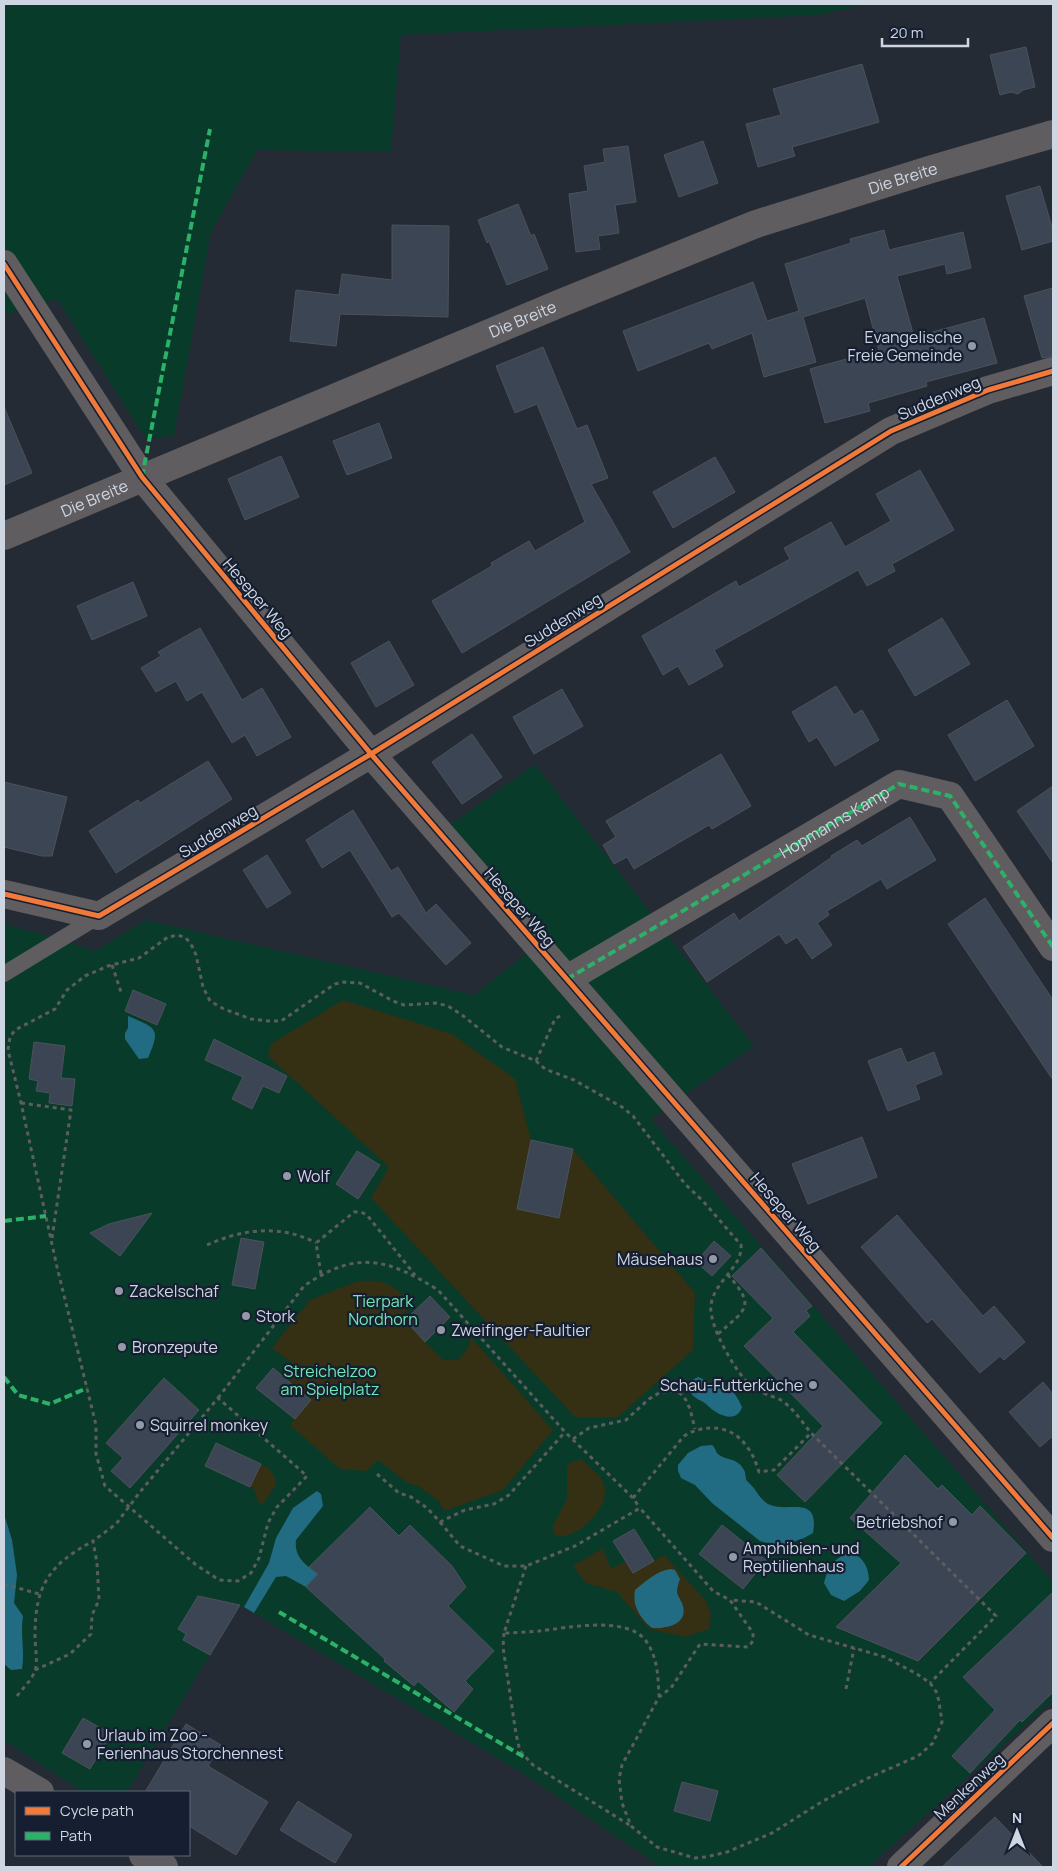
<svg xmlns="http://www.w3.org/2000/svg" width="1057" height="1871" viewBox="0 0 1057 1871" font-family="Manrope,sans-serif">
	<rect width="100%" height="100%" fill="#252b35"/>
	<g fill="#093b2a">
		<path d="M4 4H868L819 15 401 35 391 152 257 150 211 232 174 436 146 439 57 299 4 315Z"/>
		<path d="M535 764 754 1046 651 1119 1053 1582V1700L868 1867H661L524 1774 240 1605 127 1792H83L4 1740V924L45 935 95 951 146 920 474 995 546 938 450 825Z"/>
	</g>
	<g fill="#352f14">
		<path d="M343 1000 452 1034 515 1079 531 1140 517 1209 559 1218 573 1149 695 1293 693 1350 618 1417 576 1418 371 1198 389 1167 268 1056 271 1044Z"/>
		<path d="M358 1281C390 1280 390 1284 413 1304L401 1317 443 1360H458L468 1348 470 1336 553 1430 503 1490 444 1511 439 1501 418 1486 408 1483 378 1460 366 1471 340 1469 290 1425 311 1400 287 1379 297 1367 272 1348 310 1300Z"/>
		<path d="M581 1459C588 1466 599 1474 603 1482 614 1505 578 1540 556 1536L553 1533V1526L567 1499V1467L570 1463Z"/>
		<path d="M261 1464C271 1469 275 1474 276 1485L262 1505 258 1501 253 1487H250Z"/>
		<path d="M603 1548 605 1555 611 1568 626 1562 633 1573 664 1555 706 1601 711 1615 709 1629 686 1637 649 1629 617 1592 586 1583 573 1566Z"/>
	</g>
	<g fill="#226c83">
		<path d="M128 1016C155 1028 162 1027 148 1058L139 1059 125 1039V1033L128 1028Z"/>
		<path d="M698 1377C704 1379 707 1383 712 1384 720 1386 713 1383 720 1384 731 1385 738 1398 742 1407 736 1425 716 1414 707 1405 702 1400 694 1399 691 1393 689 1389 690 1385 691 1381Z"/>
		<path d="M712 1445C716 1448 715 1451 718 1454 726 1461 737 1457 744 1470 746 1473 745 1478 747 1481 749 1483 751 1485 753 1487 758 1493 760 1499 768 1504 786 1514 820 1493 813 1533L804 1538 784 1545H774L760 1541 712 1503 695 1485 681 1478 678 1471V1465L688 1453 701 1446Z"/>
		<path d="M317 1491 321 1494 323 1506 296 1540C294 1557 305 1564 318 1574L306 1587 286 1576 276 1577 254 1613 244 1607 269 1563 276 1538 293 1508Z"/>
		<path d="M4 1514 12 1540 17 1575 14 1603 23 1616C20 1634 25 1651 22 1669L11 1670 4 1664Z"/>
		<path d="M853 1552C864 1560 868 1566 869 1580L860 1591 844 1601 831 1595 824 1583C828 1566 836 1556 853 1552Z"/>
		<path d="M671 1569 675 1570 680 1579C679 1582 677 1587 677 1591 677 1596 682 1601 683 1606 688 1625 665 1629 652 1628 640 1618 632 1606 635 1590 646 1581 656 1571 671 1569Z"/>
	</g>
	<g fill="#3c4554" stroke="#4c525a">
		<path d="M1026 47 1035 87 1023 90 1018 94 1011 92 1000 95 990 55Z"/>
		<path d="M862 64 879 122 792 147 795 156 758 167 746 124 781 115 773 89Z"/>
		<path d="M703 141 718 183 679 197 664 155Z"/>
		<path d="M628 146 636 202 615 205 619 233 598 236 600 249 576 252 569 194 588 191 584 166 605 162 603 149Z"/>
		<path d="M1040 186 1053 231V241L1022 250 1006 196Z"/>
		<path d="M518 204 531 236 534 234 548 269 507 285 489 241 487 243 478 220Z"/>
		<path d="M392 225 449 226 448 317 340 314 336 346 290 341 296 290 339 295 342 274 392 280Z"/>
		<path d="M884 230 889 250 963 232 971 268 947 274 945 264 897 276 914 337 984 318 997 363 926 382 927 386 868 403 870 411 825 423 810 369 879 350 865 298 803 317 816 362 764 377 752 333 712 349 709 343 638 371 623 331 753 282 767 321 799 311 785 264 851 243 850 239Z"/>
		<path d="M1053 288V356L1042 358 1024 296Z"/>
		<path d="M543 347 577 429 587 425 608 478 591 484 630 552 462 653 432 601 492 566 491 563 529 541 535 551 585 522 537 404 515 413 496 366Z"/>
		<path d="M4 407 32 473 4 485Z"/>
		<path d="M379 423 392 458 347 475 333 441Z"/>
		<path d="M281 456 299 497 245 520 228 479Z"/>
		<path d="M715 457 735 492 673 528 653 492Z"/>
		<path d="M920 470 954 530 892 564 895 571 867 586 858 570 714 650 723 666 689 685 678 666 663 675 642 636 736 581 739 587 790 559 784 548 831 522 845 547 891 521 876 494Z"/>
		<path d="M133 582 147 616 92 640 77 606Z"/>
		<path d="M942 618 970 664 915 696 888 650Z"/>
		<path d="M200 628 242 700 262 688 291 737 257 756 245 735 232 743 202 692 187 701 176 681 156 692 141 668 161 656 158 652Z"/>
		<path d="M389 641 414 685 376 707 351 663Z"/>
		<path d="M836 686 854 715 862 710 879 740 835 766 817 737 809 742 792 712Z"/>
		<path d="M562 689 583 726 534 754 513 717Z"/>
		<path d="M1007 700 1034 746 975 781 948 735Z"/>
		<path d="M472 734 502 777 462 804 432 762Z"/>
		<path d="M721 754 751 806 712 829 709 825 634 869 627 857 614 864 603 845 616 837 606 821Z"/>
		<path d="M208 761 232 799 116 873 89 831 138 800 140 803Z"/>
		<path d="M4 782 67 797 52 856H42L4 847Z"/>
		<path d="M1053 786V863L1017 811Z"/>
		<path d="M353 810 391 871 398 867 426 913 436 904 471 943 446 965 399 913 392 917 350 850 322 868 306 840Z"/>
		<path d="M910 817 936 860 887 889 881 879 827 911 829 915 817 923 832 945 812 959 797 937 786 944 779 934 707 982 683 947 734 913 739 921 832 857 831 856 857 840 862 846Z"/>
		<path d="M267 855 291 893 267 908 243 870Z"/>
		<path d="M985 898 1053 1000V1080L948 924Z"/>
		<path d="M133 990 166 1004 157 1025 125 1011Z"/>
		<path d="M214 1039 287 1076 279 1093 263 1086 252 1109 232 1099 243 1077 205 1060Z"/>
		<path d="M34 1042 65 1046 61 1078 75 1079 72 1106 49 1103 50 1093 36 1091 38 1081 29 1079Z"/>
		<path d="M901 1048 907 1063 934 1052 942 1074 915 1085 920 1099 888 1111 868 1061Z"/>
		<path d="M862 1137 877 1177 808 1204 792 1164Z"/>
		<path d="M531 1140 573 1149 559 1218 517 1209Z"/>
		<path d="M357 1151 380 1165 358 1199 336 1184Z"/>
		<path d="M152 1213 120 1256 90 1233 109 1224Z"/>
		<path d="M897 1215 983 1316 994 1306 1025 1342 1004 1360 1000 1356 980 1373 932 1319 927 1323 861 1247Z"/>
		<path d="M241 1238 264 1242 255 1289 232 1285Z"/>
		<path d="M714 1241 731 1256 712 1276 696 1262Z"/>
		<path d="M761 1248 812 1306 806 1311 810 1316 793 1332 882 1423 805 1502 777 1475 823 1426 744 1346 773 1318 732 1276Z"/>
		<path d="M430 1296 450 1317 425 1342 405 1320Z"/>
		<path d="M273 1368 311 1400 295 1419 256 1388Z"/>
		<path d="M164 1378 199 1410 130 1488 111 1471 123 1458 106 1443Z"/>
		<path d="M1043 1382 1053 1394V1436L1040 1447 1009 1412Z"/>
		<path d="M216 1443 261 1464 250 1487 205 1466Z"/>
		<path d="M905 1455 938 1489 942 1485 972 1515 980 1506 1026 1553 918 1661 836 1627 901 1563 850 1518Z"/>
		<path d="M370 1507 399 1536 410 1525 452 1566 466 1587 448 1606 494 1651 465 1681 473 1689 454 1712 418 1681 414 1686 384 1661 385 1659 306 1587 318 1574 309 1567Z"/>
		<path d="M722 1525 766 1560 743 1589 699 1554Z"/>
		<path d="M634 1529 654 1561 633 1573 613 1541Z"/>
		<path d="M1053 1592V1692L1022 1722 1020 1720 970 1773 952 1756 995 1710 963 1677Z"/>
		<path d="M198 1596 240 1605 210 1655 183 1640 186 1634 178 1629Z"/>
		<path d="M83 1718 111 1734 90 1769 62 1753Z"/>
		<path d="M186 1724 221 1745 208 1766 268 1802 236 1855 189 1826V1792H145Z"/>
		<path d="M682 1782 718 1791 710 1821 674 1811Z"/>
		<path d="M298 1801 352 1835 335 1863 280 1830Z"/>
		<path d="M995 1817 1043 1867H942L979 1832Z"/>
	</g>
	<g fill="none" stroke-linecap="round" stroke-linejoin="round">
		<g stroke="#5d5d60" stroke-width="3" stroke-dasharray="4 4" stroke-linecap="butt">
			<path d="M112 965 121 992"/>
			<path d="M536 1061 555 1019 562 1015"/>
			<path d="M21 1103 71 1110 52 1238"/>
			<path d="M207 1245C242 1229 281 1224 316 1243"/>
			<path d="M321 1274 316 1243 354 1212H361L367 1215 415 1275"/>
			<path d="M718 1334C746 1309 757 1307 727 1274"/>
			<path d="M218 1398 304 1286C356 1250 387 1258 438 1290L565 1432 633 1498 640 1508"/>
			<path d="M573 1439 589 1428 626 1420 649 1399 659 1393 671 1391 680 1393 686 1400 690 1409 695 1429"/>
			<path d="M377 1474 399 1493 411 1497 427 1508 440 1522 465 1510 494 1504 509 1495 565 1432"/>
			<path d="M633 1498 684 1436C705 1423 733 1425 747 1447 753 1454 756 1463 759 1472L774 1470 811 1433"/>
			<path d="M440 1522 460 1546 504 1566H526L575 1546 640 1508 713 1591 730 1600 753 1633V1641L748 1647 700 1644 671 1688 659 1697 622 1765 619 1779 622 1803 631 1826 657 1847 695 1858 706 1857 727 1852 772 1833 823 1801 866 1779 918 1756 933 1743 942 1722 939 1702 937 1693 930 1683 917 1674 885 1657 809 1635 756 1602 730 1600"/>
			<path d="M526 1566 504 1633C515 1633 527 1632 539 1631 566 1628 627 1615 646 1641 658 1658 658 1677 659 1696"/>
			<path d="M4 1584 39 1594"/>
			<path d="M504 1633 503 1647 516 1734 520 1751 533 1765 631 1826"/>
			<path d="M35 1670 70 1654 91 1634 92 1615 99 1600 97 1563 93 1541 116 1524 140 1492 218 1398 307 1476 277 1507 268 1523 259 1558 251 1573 238 1581 219 1580 195 1564 105 1486 96 1454V1425L57 1267 21 1103 8 1050 10 1037 15 1030 55 1009 67 990 85 976 108 966 139 958 168 937 178 935 186 938 192 946 196 955 203 987 210 1001 224 1009 251 1019 269 1021H281L335 984 344 982 360 983 393 1001 404 1005 436 1003 448 1006 462 1015 502 1047 536 1061 545 1069 574 1080 622 1107 633 1116 685 1184 703 1201 741 1245C743 1267 714 1281 711 1305 708 1325 736 1373 751 1386 760 1393 769 1395 779 1399 792 1406 802 1422 811 1433L996 1616 930 1683"/>
			<path d="M846 1689 854 1648"/>
			<path d="M17 1696C23 1688 31 1681 35 1671 38 1662 35 1647 35 1636 35 1585 49 1565 93 1541"/>
		</g>
		<path stroke="#605d60" stroke-width="16" d="M4 974 99 916"/>
		<g stroke="#605d60" stroke-width="28">
			<path d="M4 264 142 477 371 754 1053 1538"/>
			<path id="s1" d="M4 536 561 303 756 224 932 169 1053 134"/>
			<path d="M4 894 99 916 371 754 891 431 988 390 1053 371"/>
			<path id="s2" d="M567 979 899 784 950 796 1053 947"/>
			<path d="M4 1771 40 1792"/>
			<path d="M143 1855 164 1867"/>
			<path d="M901 1867 1053 1723"/>
		</g>
		<g stroke="#2db169" stroke-width="4" stroke-dasharray="8 4" stroke-linecap="butt">
			<path d="M142 477 210 129"/>
			<path d="M567 979 899 784 950 796 1053 947"/>
			<path d="M4 1221 46 1216"/>
			<path d="M4 1377 18 1395 50 1404 87 1388"/>
			<path d="M279 1612 524 1757"/>
		</g>
		<defs>
			<g id="cycleway">
				<path d="M4 264 142 477 371 754 1053 1538"/>
				<path d="M4 894 99 916 371 754 891 431 988 390 1053 371"/>
				<path d="M901 1867 1053 1723"/>
			</g>
		</defs>
		<use href="#cycleway" stroke="#151f31" stroke-width="8"/>
		<use href="#cycleway" stroke="#f17a3a" stroke-width="5"/>
	</g>
	<g fill="#939aa5" stroke="#151f31" stroke-width="2">
		<circle cx="972" cy="346" r="5"/>
		<circle cx="287" cy="1176" r="5"/>
		<circle cx="713" cy="1259" r="5"/>
		<circle cx="119" cy="1291" r="5"/>
		<circle cx="246" cy="1316" r="5"/>
		<circle cx="441" cy="1330" r="5"/>
		<circle cx="122" cy="1347" r="5"/>
		<circle cx="813" cy="1385" r="5"/>
		<circle cx="140" cy="1425" r="5"/>
		<circle cx="953" cy="1522" r="5"/>
		<circle cx="733" cy="1557" r="5"/>
		<circle cx="87" cy="1744" r="5"/>
	</g>
	<g text-anchor="middle" stroke-width="4.5" stroke-linejoin="round" paint-order="stroke">
		<g font-size="16" fill="#ced6e2" stroke="#151f31">
			<text dy="6" stroke="none"><textPath href="#s1" startOffset="968">Die Breite</textPath></text>
			<text dy="6" stroke="none"><textPath href="#s1" startOffset="562">Die Breite</textPath></text>
			<text transform="translate(939 398) rotate(-23)" y="6">Suddenweg</text>
			<text dy="6" stroke="none"><textPath href="#s1" startOffset="98">Die Breite</textPath></text>
			<text transform="translate(258 598) rotate(50)" y="6">Heseper Weg</text>
			<text transform="translate(563 620) rotate(-32)" y="6">Suddenweg</text>
			<text dy="6" stroke="none"><textPath href="#s2" startOffset="310">Hopmanns Kamp</textPath></text>
			<text transform="translate(218 831) rotate(-31)" y="6">Suddenweg</text>
			<text transform="translate(520 907) rotate(49)" y="6">Heseper Weg</text>
			<text transform="translate(786 1212) rotate(49)" y="6">Heseper Weg</text>
			<text transform="translate(969 1786) rotate(-43)" y="6">Menkenweg</text>
		</g>
		<g font-size="16" fill="#ced6e2" stroke="#151f31" text-anchor="start">
			<text x="962" y="343" text-anchor="end">Evangelische<tspan x="962" dy="18">Freie Gemeinde</tspan></text>
			<text x="297" y="1182">Wolf</text>
			<text x="703" y="1265" text-anchor="end">Mäusehaus</text>
			<text x="129" y="1297">Zackelschaf</text>
			<text x="256" y="1322">Stork</text>
			<text x="451" y="1336">Zweifinger-Faultier</text>
			<text x="132" y="1353">Bronzepute</text>
			<text x="803" y="1391" text-anchor="end">Schau-Futterküche</text>
			<text x="150" y="1431">Squirrel monkey</text>
			<text x="943" y="1528" text-anchor="end">Betriebshof</text>
			<text x="743" y="1554">Amphibien- und<tspan x="743" dy="18">Reptilienhaus</tspan></text>
			<text x="97" y="1741">Urlaub im Zoo -<tspan x="97" dy="18">Ferienhaus Storchennest</tspan></text>
		</g>
		<g font-size="16" fill="#70e8b0" stroke="#151f31">
			<text x="383" y="1307">Tierpark<tspan x="383" dy="18">Nordhorn</tspan></text>
			<text x="330" y="1377">Streichelzoo<tspan x="330" dy="18">am Spielplatz</tspan></text>
		</g>
	</g>
	<rect width="1057" height="1871" fill="none" stroke="#ced6e2" stroke-width="10"/>
	<rect x="15" y="1791" width="175" height="65" fill="#151f31" stroke="#5f6878"/>
	<rect x="25" y="1807" width="25" height="8" fill="#f17a3a" stroke="#5f6878"/>
	<text x="60" y="1816" font-size="15" fill="#ced6e2">Cycle path</text>
	<rect x="25" y="1832" width="25" height="8" fill="#2db169" stroke="#5f6878"/>
	<text x="60" y="1841" font-size="15" fill="#ced6e2">Path</text>
	<g transform="translate(1017 1831)" stroke="#151f31" stroke-width="4" paint-order="stroke">
	<path d="M0-4L9 19L0 12L-9 19Z" fill="#ced6e2"/>
	<text y="-8" font-size="14" font-weight="bold" text-anchor="middle" fill="#ced6e2">N</text>
	</g>
	<path d="M882 38v8h86v-8" fill="none" stroke="#ced6e2" stroke-width="2.5"/>
	<text x="890" y="38" font-size="15" fill="#ced6e2" stroke="#151f31" stroke-width="4" paint-order="stroke">20 m</text>
</svg>
